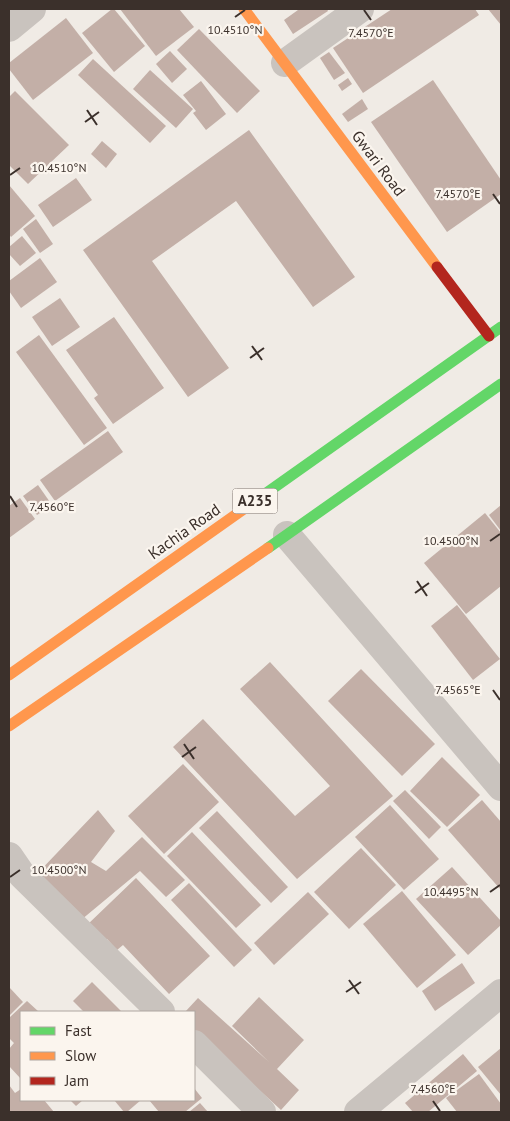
<svg xmlns="http://www.w3.org/2000/svg" width="510" height="1121" viewBox="0 0 510 1121" font-family="'PT Sans',sans-serif">
	<rect width="100%" height="100%" fill="#f0ebe5"/>
	<g fill="#c3afa7">
		<path d="M112 9H114L145 46 114 72 82 33Z"/>
		<path d="M120 9H179L194 27 156 56Z"/>
		<path d="M297 9H327L328 11 293 34 284 20 298 10Z"/>
		<path d="M392 9H475L479 15 363 93 333 48Z"/>
		<path d="M488 9H501V25Z"/>
		<path d="M66 18 93 53 33 100 9 69V63Z"/>
		<path d="M199 29 260 91 237 113 177 50Z"/>
		<path d="M170 51 187 69 172 83 156 64Z"/>
		<path d="M329 52 345 73 334 80 320 58Z"/>
		<path d="M93 59 166 126 150 143 78 75Z"/>
		<path d="M150 70 193 109 176 128 133 89Z"/>
		<path d="M348 78 352 84 342 91 338 85Z"/>
		<path d="M433 80 501 180V194L447 232 371 122Z"/>
		<path d="M201 81 226 114 206 130 193 113 196 111 183 95Z"/>
		<path d="M15 91 69 145 28 184 9 165V97Z"/>
		<path d="M362 99 368 109 348 122 342 114Z"/>
		<path d="M249 130 355 277 313 307 236 201 152 261 229 368 188 397 83 250Z"/>
		<path d="M102 141 117 154 106 168 91 154Z"/>
		<path d="M76 178 92 200 53 227 38 205Z"/>
		<path d="M9 185 35 216 11 237 9 234Z"/>
		<path d="M36 219 53 244 40 253 23 229Z"/>
		<path d="M22 236 36 253 20 266 9 254V247Z"/>
		<path d="M40 258 57 282 21 308 9 291V281Z"/>
		<path d="M60 298 80 327 52 346 32 317Z"/>
		<path d="M114 317 164 388 113 424 94 398 98 395 66 350Z"/>
		<path d="M39 335 107 428 84 445 16 352Z"/>
		<path d="M108 431 123 452 55 501 40 480Z"/>
		<path d="M38 485 52 505 37 515 23 496Z"/>
		<path d="M20 498 35 519 9 538V506Z"/>
		<path d="M501 505V531L489 515Z"/>
		<path d="M485 513 501 533V586L466 614 424 563Z"/>
		<path d="M457 605 500 659 473 680 431 626Z"/>
		<path d="M270 662 393 796 297 879 173 747 203 719 295 816 330 786 240 689Z"/>
		<path d="M361 669 435 744 402 776 328 701Z"/>
		<path d="M442 757 480 795 447 827 410 791Z"/>
		<path d="M183 764 219 802 164 854 128 816Z"/>
		<path d="M405 790 441 827 429 839 393 801Z"/>
		<path d="M482 800 501 822V890L448 830Z"/>
		<path d="M390 805 439 859 404 890 355 837Z"/>
		<path d="M98 810 115 831 91 862 106 871 142 837 185 880 166 897 140 871 81 920 35 876Z"/>
		<path d="M217 811 288 887 271 903 199 828Z"/>
		<path d="M192 832 261 905 236 928 167 856Z"/>
		<path d="M361 848 396 885 349 929 314 892Z"/>
		<path d="M452 867 501 921V925L468 955 416 899Z"/>
		<path d="M136 878 210 956 169 994 123 945 117 950 107 939 103 943 86 926Z"/>
		<path d="M189 883 252 950 234 967 171 900Z"/>
		<path d="M402 891 456 955 417 988 363 924Z"/>
		<path d="M308 892 329 914 274 965 254 943Z"/>
		<path d="M462 963 475 983 435 1011 422 991Z"/>
		<path d="M92 982 122 1012H84L73 1001Z"/>
		<path d="M9 987 23 1002 9 1016Z"/>
		<path d="M259 997 304 1040 277 1069 299 1090 281 1110 194 1030V1012H185L198 998 269 1062 232 1026Z"/>
		<path d="M27 1001 39 1012H21V1079L9 1066V1049L14 1043 9 1038V1018Z"/>
		<path d="M501 1048V1095L478 1067Z"/>
		<path d="M463 1054 477 1071 428 1112H413L405 1103Z"/>
		<path d="M479 1074 501 1104V1112H457L446 1098Z"/>
		<path d="M9 1085 15 1093 21 1089V1100H44L54 1112H9Z"/>
		<path d="M194 1088 202 1098 185 1112H159L149 1100H194Z"/>
		<path d="M70 1100H83L76 1106Z"/>
		<path d="M114 1100H141L127 1112H124Z"/>
		<path d="M200 1103 208 1112H189Z"/>
	</g>
	<g fill="none" stroke-linecap="round" stroke-linejoin="round">
		<g stroke="#c9c3be" stroke-width="28">
			<path d="M9 28 32 9"/>
			<path d="M285 63 360 9"/>
			<path d="M287 535 501 787"/>
			<path d="M9 856 22 875 161 1012"/>
			<path d="M194 1044 262 1112"/>
			<path d="M358 1112 501 993"/>
		</g>
		<g stroke="#63d668" stroke-width="11">
			<path d="M265 494 501 327"/>
			<path d="M268 548 501 384"/>
		</g>
		<g stroke="#ff974d" stroke-width="11">
			<path d="M244 9 437 267"/>
			<path d="M9 675 265 494"/>
			<path d="M9 726 268 548"/>
		</g>
		<path stroke="#b3261e" stroke-width="11" d="M437 267 489 336"/>
	</g>
	<path fill="none" stroke="#3b302b" stroke-width="2" d="M364 10 371 20M235 17 245 10M87 110 97 125M85 122 99 112M10 175 20 168M493 194 500 204M252 346 262 360M250 358 264 348M10 496 17 507M490 541 500 534M417 581 427 596M415 593 429 583M493 690 500 700M184 744 194 759M182 757 196 747M10 877 20 870M490 892 500 885M349 980 359 994M346 992 361 982M433 1101 440 1111"/>
	<g text-anchor="middle" stroke-width="4.5" stroke-linejoin="round" paint-order="stroke">
		<rect fill="#fbf5ee" stroke="#756b66" stroke-width="1" x="232.5" y="488.5" width="45" height="25" rx="4"/>
		<g font-size="15" font-weight="bold" fill="#3b302b">
			<text x="255" y="506">A235</text>
		</g>
		<g font-size="16" fill="#3b302b" stroke="#fbf5ee">
			<text transform="translate(379 163) rotate(53)" y="6">Gwari Road</text>
			<text transform="translate(184 531) rotate(-35)" y="6">Kachia Road</text>
		</g>
	</g>
	<g font-size="12" text-anchor="middle" fill="#3b302b" stroke="#fbf5ee" stroke-width="4.5" stroke-linejoin="round" paint-order="stroke">
		<text x="235" y="34">10.4510°N</text>
		<text x="371" y="37">7.4570°E</text>
		<text x="59" y="172">10.4510°N</text>
		<text x="458" y="198">7.4570°E</text>
		<text x="52" y="511">7.4560°E</text>
		<text x="451" y="545">10.4500°N</text>
		<text x="458" y="694">7.4565°E</text>
		<text x="59" y="874">10.4500°N</text>
		<text x="451" y="896">10.4495°N</text>
		<text x="433" y="1093">7.4560°E</text>
	</g>
	<rect width="510" height="1121" fill="none" stroke="#3b302b" stroke-width="20"/>
	<rect x="20" y="1011" width="175" height="90" fill="#fbf5ee" stroke="#aea6a0"/>
	<rect x="30" y="1027" width="25" height="8" fill="#63d668" stroke="#aea6a0"/>
	<text x="65" y="1036" font-size="15" fill="#3b302b">Fast</text>
	<rect x="30" y="1052" width="25" height="8" fill="#ff974d" stroke="#aea6a0"/>
	<text x="65" y="1061" font-size="15" fill="#3b302b">Slow</text>
	<rect x="30" y="1077" width="25" height="8" fill="#b3261e" stroke="#aea6a0"/>
	<text x="65" y="1086" font-size="15" fill="#3b302b">Jam</text>
</svg>
